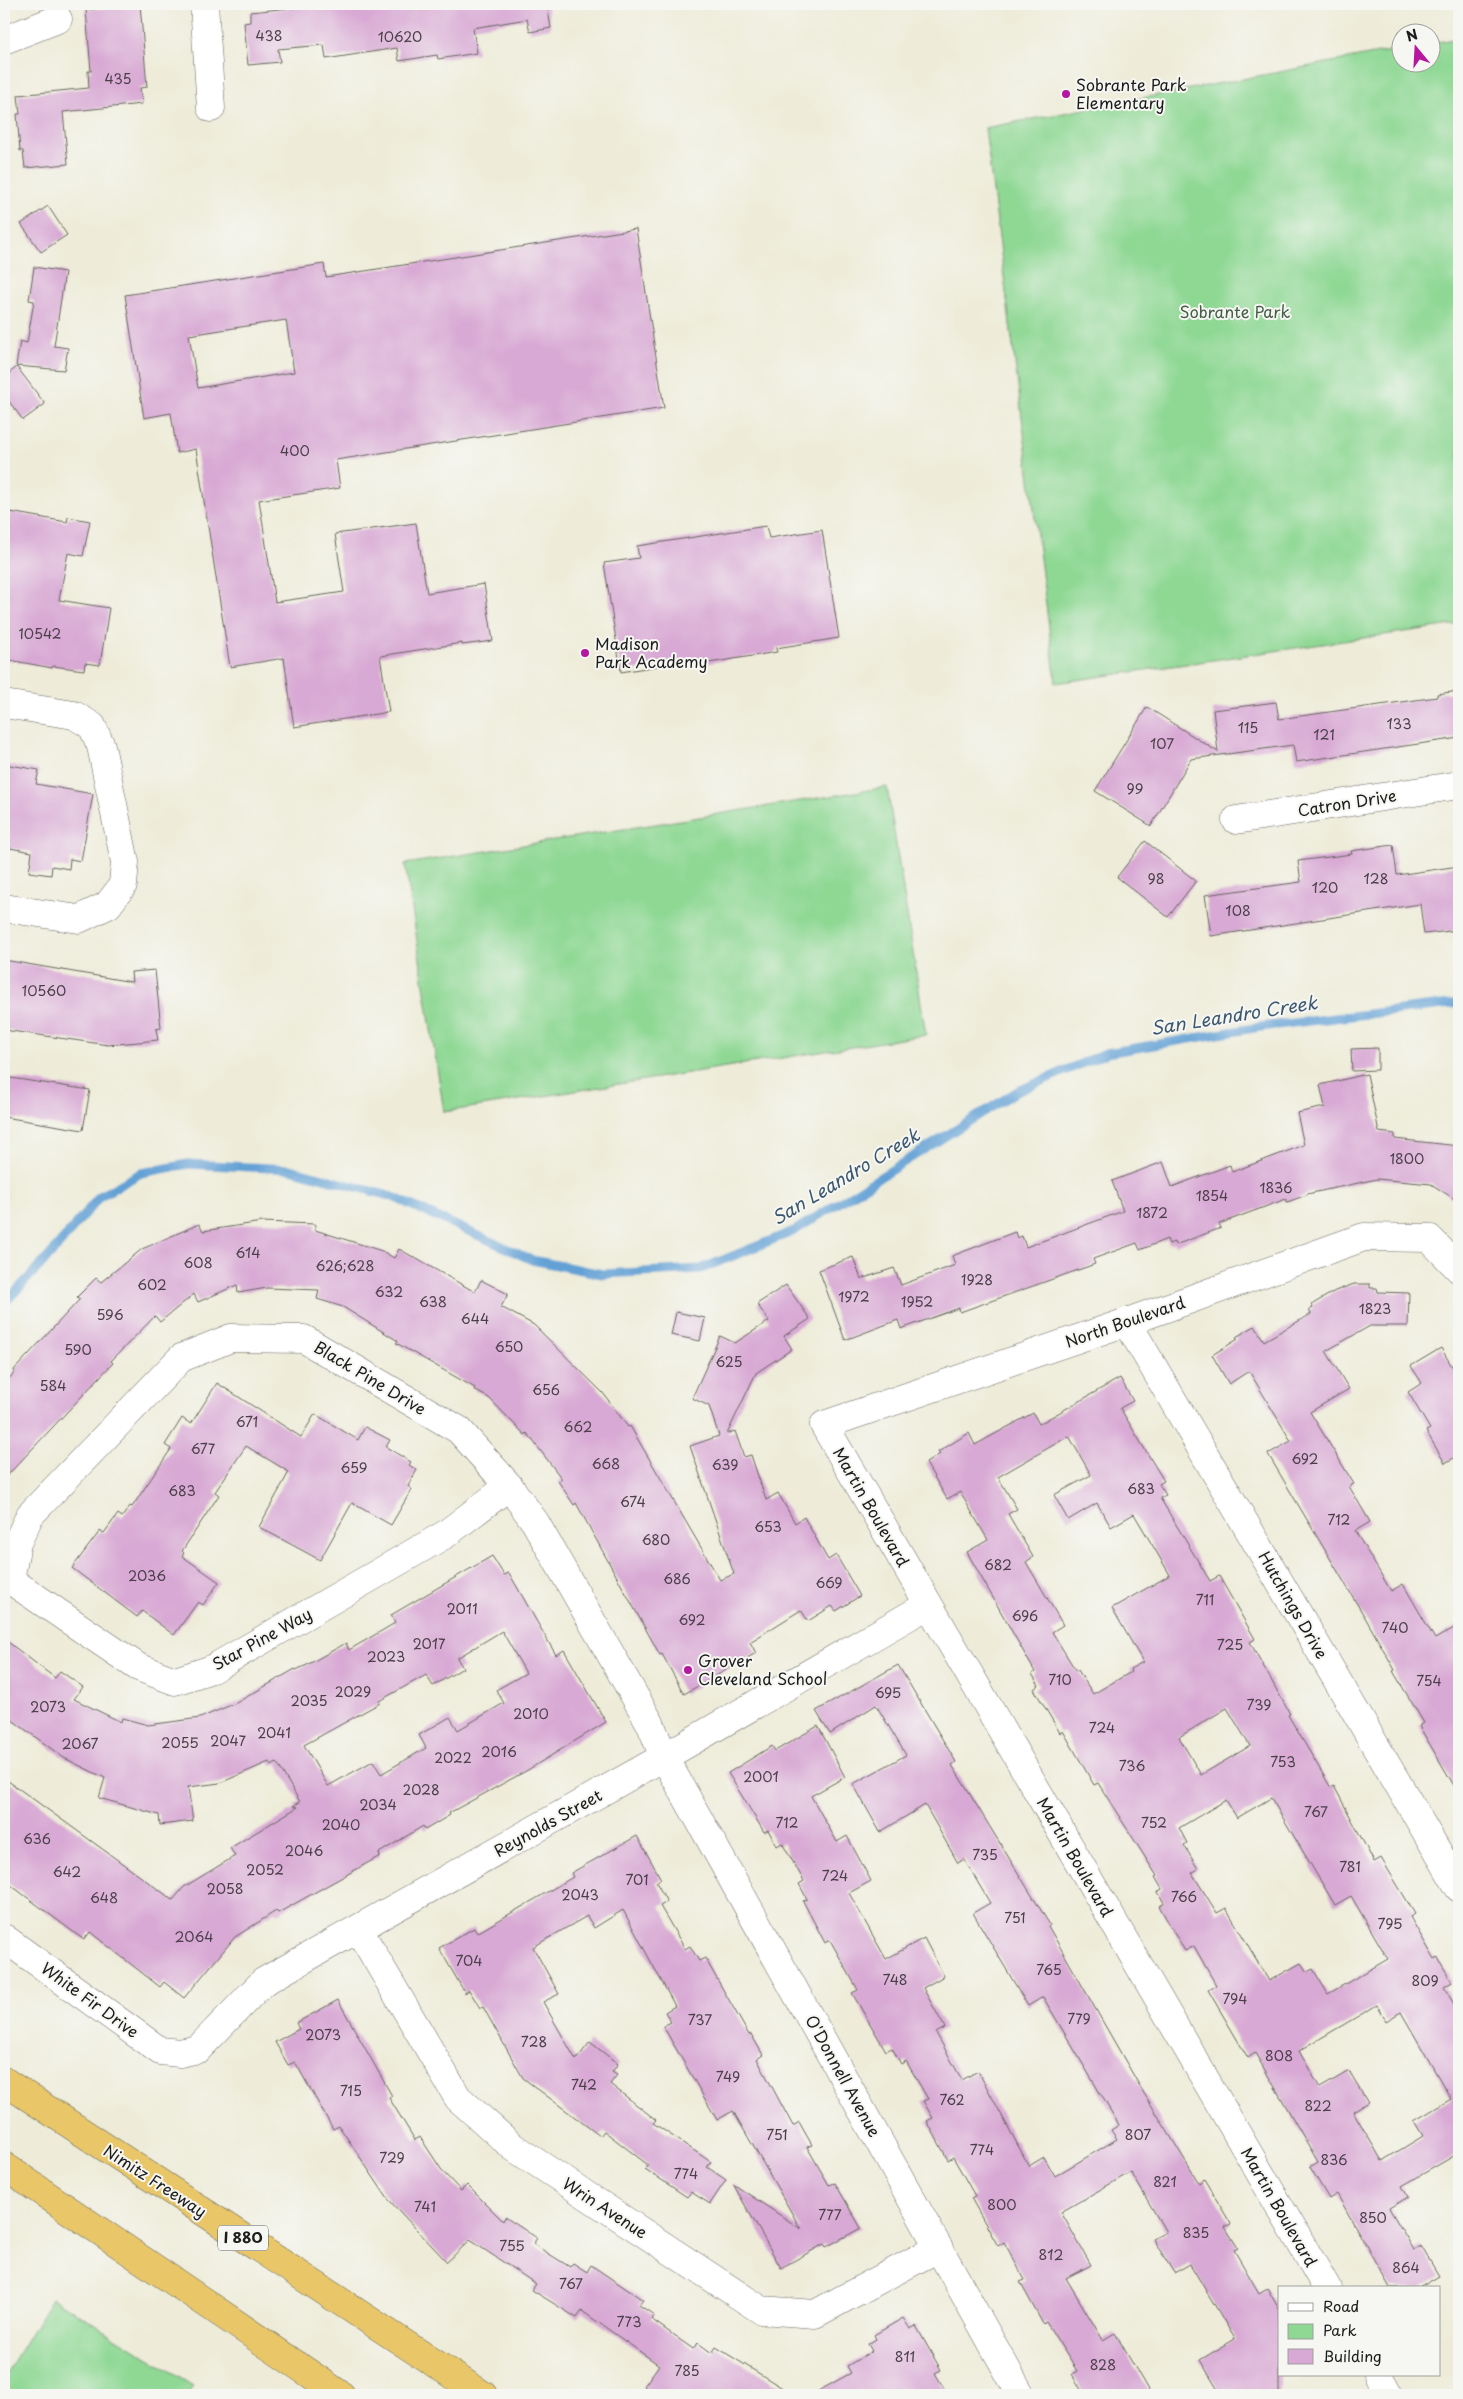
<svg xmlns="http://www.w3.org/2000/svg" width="1463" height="2399" viewBox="0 0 1463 2399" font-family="'Playpen Sans',sans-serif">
	<rect width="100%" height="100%" fill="#f6f6f2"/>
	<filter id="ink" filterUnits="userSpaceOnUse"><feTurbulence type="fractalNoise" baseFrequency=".02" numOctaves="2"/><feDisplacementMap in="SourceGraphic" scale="10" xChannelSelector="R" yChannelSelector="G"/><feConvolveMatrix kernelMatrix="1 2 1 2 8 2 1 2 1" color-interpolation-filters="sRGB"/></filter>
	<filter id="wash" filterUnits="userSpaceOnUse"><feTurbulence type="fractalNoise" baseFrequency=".0096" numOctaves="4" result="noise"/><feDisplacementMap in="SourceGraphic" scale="20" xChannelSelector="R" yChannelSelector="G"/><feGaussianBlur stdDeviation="1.12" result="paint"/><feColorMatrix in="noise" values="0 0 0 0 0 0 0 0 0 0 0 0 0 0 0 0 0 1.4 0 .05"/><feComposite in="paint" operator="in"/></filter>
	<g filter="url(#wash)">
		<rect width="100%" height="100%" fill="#eeecd9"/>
		<g fill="#8fd894" stroke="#567a58">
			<path d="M1459 38V624L1056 683 985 128 1400 49V62H1430L1431 43Z"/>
			<path d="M887 787 926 1035 444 1112 405 864Z"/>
			<path d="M52 2298 193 2385 187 2395H4V2377Z"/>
		</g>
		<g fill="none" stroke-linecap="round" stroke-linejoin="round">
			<path stroke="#63a1d5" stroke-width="9" d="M4 1304 51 1254 100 1196 141 1173 188 1164 290 1169 393 1197 532 1260 602 1274 701 1269 794 1231 1016 1092 1106 1053 1260 1027 1459 1003"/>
		</g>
		<g id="blocks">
			<g fill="#d8a9d4" fill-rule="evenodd">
				<path d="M104 4H140L147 87 140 88 142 104 63 112 68 164 25 168 23 151H20L17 114H20L18 95 89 88 88 71H91L86 10 104 8Z"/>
				<path d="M300 4H547L551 28 530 32 527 19 473 28 477 53 438 59 437 55 399 61 397 48 326 59 324 45 278 49 280 62 248 65 244 23 250 22V12L301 7Z"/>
				<path d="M48 206 67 235 41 252 21 224Z"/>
				<path d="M636 229 664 408 336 460 340 488 259 500 275 602 344 592 335 534 416 523 427 593 484 584 493 641 462 645V643L380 656 389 712 294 727 284 658 230 667 196 449 177 453 171 413 144 418 125 295 324 264 326 277ZM286 320 294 372 198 388 189 335Z"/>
				<path d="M34 267 65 272 54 346 68 348 64 370 16 366 20 341 27 343 34 301 29 300Z"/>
				<path d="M17 367 45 404 23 420 4 395V377Z"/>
				<path d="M10 512 67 522 68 517 90 521 83 556 68 553 59 600 109 608 100 665 85 663 84 670 53 666 52 668 4 659V546Z"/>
				<path d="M766 526 769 538 822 530 839 638 776 648 777 652 684 667 683 662 621 672 604 563 639 558 637 546Z"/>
				<path d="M1459 691V738L1296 762 1293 745 1191 759 1151 826 1095 791 1147 707 1218 752 1213 710 1276 702 1279 719 1437 697V694Z"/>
				<path d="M4 764 39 770 36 784 93 794 81 861 70 859 69 869 52 866 51 875 29 872 32 852 4 847Z"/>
				<path d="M1145 841 1196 881 1168 917 1117 877Z"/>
				<path d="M1393 845 1397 875 1459 866V930L1424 934 1420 904 1211 936 1205 895 1301 882 1298 861 1352 854 1351 851Z"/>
				<path d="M4 960 132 982 131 972 155 970 161 1028 156 1029 158 1040 108 1045 4 1030Z"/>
				<path d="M1378 1048V1070L1352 1071 1351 1049Z"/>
				<path d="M1367 1074 1379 1132 1395 1134V1139L1459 1146V1202L1431 1184 1377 1179 1307 1194V1195L1287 1202 1286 1199 1219 1224 1221 1228 1175 1245 1174 1242 1169 1244 1167 1239 1140 1250 1137 1243 1093 1259 1095 1264 960 1312 959 1308 901 1329 898 1320 845 1340 819 1270 853 1257 861 1279 894 1268 901 1285 955 1265 952 1256 1015 1232 1017 1238 1022 1236 1026 1247 1053 1237 1123 1211 1112 1181 1163 1162 1172 1187 1230 1165 1232 1172 1304 1145 1297 1113 1325 1107 1320 1085Z"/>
				<path d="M4 1077 90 1090 83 1130 4 1117Z"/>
				<path d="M262 1222 315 1224V1230L382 1251 394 1258 399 1249 475 1292 481 1280 508 1294 501 1307 534 1325 603 1393 628 1427 630 1426 720 1580 734 1574 690 1446 719 1436 709 1406 692 1398 720 1336 735 1343 769 1321 757 1304 786 1285 810 1319 784 1336 792 1349 756 1373 727 1434 735 1431 744 1457 751 1455 766 1500 778 1493 795 1523 804 1517 828 1560 836 1555 860 1596 836 1611 832 1606 808 1621 801 1610 750 1642 756 1653 684 1694 662 1654 660 1655 576 1503 574 1505 558 1481 562 1479 527 1433 525 1435 489 1398 474 1390 475 1388 396 1343 398 1341 343 1307 317 1299 319 1290 267 1288 238 1293 237 1285 198 1302 194 1294 160 1322 155 1316 111 1361 113 1363 4 1479V1384L15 1372 14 1370 80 1299 77 1297 96 1278 101 1282 142 1249 199 1224 203 1231Z"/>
				<path d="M1354 1284H1370V1288H1377L1378 1292 1409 1293 1408 1326H1370L1326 1351 1349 1389 1310 1412 1354 1484 1349 1486 1370 1522 1355 1531 1391 1591 1403 1584 1435 1639 1459 1625V1794L1419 1726 1424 1723 1393 1671 1395 1670 1366 1619 1268 1454 1291 1441 1249 1371 1229 1384 1212 1355 1238 1339 1236 1337 1255 1326 1264 1341 1311 1314 1309 1310 1313 1308 1311 1305 1335 1291Z"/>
				<path d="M676 1312 705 1318 700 1341 671 1335Z"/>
				<path d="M1441 1348 1459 1378V1455L1445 1463 1426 1431 1430 1429 1408 1392 1422 1383 1411 1366Z"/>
				<path d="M1120 1378 1133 1401 1120 1408 1164 1481 1159 1484 1166 1495 1160 1498 1210 1581 1219 1576 1255 1639 1250 1642 1290 1714 1288 1715 1331 1788 1334 1786 1374 1862 1381 1858 1415 1914 1410 1917 1435 1960 1438 1958 1452 1982 1444 1987 1459 2013V2153L1402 2186 1408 2197 1389 2208 1414 2250 1421 2246 1439 2276 1419 2288H1390L1337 2194 1329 2199 1310 2167 1318 2162 1280 2096 1255 2053 1248 2058 1208 1990 1216 1985 1194 1946 1185 1951 1159 1906 1164 1903 1158 1892 1162 1889 1155 1877 1157 1876 1098 1783 1094 1785 1063 1731 1060 1733 1034 1689 1039 1685 1032 1674 1035 1672 967 1552 988 1540 960 1492 947 1499 926 1463 940 1454 938 1452 969 1433 975 1445 1033 1413 1039 1424ZM1069 1436 1091 1475 1054 1495 1068 1520 1097 1503 1111 1527 1134 1514 1170 1575 1112 1608 1143 1662 1130 1669 1131 1672 1093 1694 1078 1670 1076 1671 1052 1632 1063 1625 1026 1562 1033 1557 1008 1514 1017 1509 998 1477ZM1227 1708 1250 1746 1201 1775 1179 1737ZM1271 1798 1335 1905 1351 1896 1388 1959 1328 1994 1313 1969 1307 1972 1301 1963 1269 1981 1226 1908 1217 1913 1192 1873 1198 1869 1184 1845 1187 1843 1179 1828 1226 1800 1237 1818ZM1377 2005 1386 2021 1401 2012 1451 2099 1414 2121 1423 2136 1382 2161 1353 2111 1368 2102 1349 2071 1320 2088 1299 2051Z"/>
				<path d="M217 1383 301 1437 315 1414 358 1440 365 1427 390 1440 386 1447 411 1462 409 1465 417 1470 408 1486 412 1489 391 1525 352 1503 320 1560 259 1527 289 1472 246 1446 215 1492 219 1495 182 1551 184 1553 182 1556 219 1582 203 1605 198 1602 174 1635 142 1611 137 1617 72 1568 100 1531 104 1533 118 1514 122 1517 130 1506 132 1507 171 1449 165 1445 182 1418 191 1424Z"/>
				<path d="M492 1556 504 1575 509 1573 556 1655 564 1650 606 1722 526 1771 449 1813 450 1815 425 1830 423 1826 379 1853 380 1856 278 1913 276 1911 235 1937 184 1998 164 1982 160 1987 90 1932 84 1940 4 1880V1778L173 1900 184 1887 235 1856 230 1848 298 1807 293 1806 300 1802 277 1763 271 1766 269 1762 220 1783 188 1787 193 1821 160 1825 159 1815 99 1798 105 1778 64 1758 4 1714V1639L55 1678 60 1671 83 1687 74 1699 121 1722 122 1718 148 1725 200 1718 236 1703 295 1669 296 1670 307 1665 346 1643 349 1650 395 1623 391 1615ZM502 1631 526 1673 496 1690 504 1703 458 1730 450 1717 419 1735 426 1748 381 1774 373 1761 328 1786 304 1745 380 1703 379 1701 426 1675 433 1686 463 1668 457 1658Z"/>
				<path d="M898 1665 956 1762 952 1765 1050 1925 1048 1926 1142 2090 1199 2183 1204 2179 1231 2224 1225 2227 1238 2248 1234 2250 1259 2293 1267 2288 1279 2309V2395H1221L1200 2360 1235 2339 1190 2264 1174 2273 1153 2239 1166 2232 1131 2172 1061 2212 1091 2265 1066 2278 1103 2340 1115 2333 1151 2395H1084L1072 2374 1077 2371 1046 2322 1043 2324 1020 2282 1025 2280 1004 2242 998 2246 971 2198 975 2196 953 2157 948 2160 927 2121 933 2118 923 2101 928 2099 906 2061 901 2064 892 2048 886 2051 852 1993 858 1990 830 1940 825 1943 803 1901 807 1899 799 1884 804 1881 782 1843 777 1846 768 1830 764 1832 728 1773 772 1746 775 1751 818 1726 845 1777 811 1796 837 1842 847 1836 871 1881 849 1893 886 1959 924 1938 944 1976 923 1988 945 2028 936 2033 962 2080 978 2071 1029 2166 1044 2157 1055 2176 1117 2139 1111 2130 1119 2125 1043 1997 1028 2006 973 1913 990 1903 964 1859 958 1863 925 1805 880 1832 853 1784 906 1755 876 1705 830 1734 816 1711Z"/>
				<path d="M637 1836 661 1879 656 1882 667 1902 660 1906 685 1949 690 1946 699 1961 705 1958 749 2035 751 2034 763 2055 757 2059 793 2126 799 2122 812 2145 807 2147 829 2185 835 2183 861 2228 826 2247 824 2244 781 2268 733 2184 801 2229 733 2111 717 2120 663 2026 671 2022 665 2012 675 2006 623 1910 594 1928 587 1916 533 1947 559 1994 543 2002 576 2060 590 2042 618 2064 612 2072 617 2075 610 2084 656 2120 653 2123 711 2162 707 2167 726 2180 710 2204 691 2192 687 2197 645 2169 648 2165 604 2131 600 2136 523 2078 483 2007 480 2008 469 1990 465 1993 439 1948 474 1928 477 1933 573 1877 571 1873Z"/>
				<path d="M338 2000 392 2096 389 2098 415 2140 420 2137 443 2172 461 2191 467 2185 503 2221 505 2217 537 2238 533 2244 570 2267 573 2263 587 2272 591 2265 643 2300 639 2305 654 2315 651 2319 693 2349 698 2343 712 2353 716 2347 794 2395H657L644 2386 659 2365 582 2311 577 2318 532 2290 536 2284 470 2240 447 2262 388 2199 339 2126 333 2129 295 2062 288 2065 275 2042 299 2029 296 2023Z"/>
				<path d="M903 2318 910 2329 916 2326 941 2370 935 2373 948 2395H811L851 2373 847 2366 872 2351 868 2344 876 2339 874 2335Z"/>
			</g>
		</g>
	</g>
	<g filter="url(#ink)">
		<use href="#blocks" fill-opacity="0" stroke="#66655e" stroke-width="1"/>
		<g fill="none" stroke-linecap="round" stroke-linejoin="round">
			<defs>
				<g id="minor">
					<path d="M204 4 211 108"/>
					<path d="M4 40 58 19"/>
					<path d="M4 704 74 715 92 726 101 746 125 862 123 885 108 905 79 919 4 908"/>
					<path d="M1236 820 1459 785"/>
					<path d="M1127 1322 1459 1888"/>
					<path d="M10 1580 17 1543 30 1515 181 1358 231 1338 304 1339 459 1430 509 1486 535 1522 650 1723 664 1757 1021 2395"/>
					<path d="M10 1580 138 1667 175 1681 212 1669 446 1534 509 1486"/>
					<path d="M359 1930 458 2098 513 2147 761 2310 815 2314 938 2248"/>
					<path d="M4 1938 160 2051 180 2053 198 2049 263 1982 664 1757 928 1605"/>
					<path d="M1327 2288 824 1425 1127 1322 1364 1237 1429 1238 1459 1269"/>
					<path d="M1378 2375 1389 2395"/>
				</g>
				<g id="highway">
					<path d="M4 2081 483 2395"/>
					<path d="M4 2166 341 2395"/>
				</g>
			</defs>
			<use href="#minor" stroke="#66655e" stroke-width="29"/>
			<use href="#highway" stroke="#66655e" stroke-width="29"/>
			<use href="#minor" stroke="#fff" stroke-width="28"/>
			<use href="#highway" stroke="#e9c769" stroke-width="28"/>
		</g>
	</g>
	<g fill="#b5179e" stroke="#f6f6f2" stroke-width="2">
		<circle cx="1066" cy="94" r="5"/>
		<circle cx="585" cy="653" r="5"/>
		<circle cx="688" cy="1670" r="5"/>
	</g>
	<g text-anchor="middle" stroke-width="4" stroke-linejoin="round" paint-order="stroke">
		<g font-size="14" fill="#4b3f4a">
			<text x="269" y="41">438</text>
			<text x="400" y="42">10620</text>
			<text x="118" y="84">435</text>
			<text x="295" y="456">400</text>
			<text x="40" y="639">10542</text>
			<text x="1399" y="729">133</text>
			<text x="1248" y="733">115</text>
			<text x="1324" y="740">121</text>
			<text x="1162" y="749">107</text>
			<text x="1135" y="794">99</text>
			<text x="1156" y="884">98</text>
			<text x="1376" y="884">128</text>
			<text x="1325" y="893">120</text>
			<text x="1238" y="916">108</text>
			<text x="44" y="996">10560</text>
			<text x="1407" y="1164">1800</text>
			<text x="1276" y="1193">1836</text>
			<text x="1212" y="1201">1854</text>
			<text x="1152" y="1218">1872</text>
			<text x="248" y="1258">614</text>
			<text x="198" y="1268">608</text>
			<text x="345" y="1271">626;628</text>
			<text x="977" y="1285">1928</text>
			<text x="152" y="1290">602</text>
			<text x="389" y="1297">632</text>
			<text x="854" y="1302">1972</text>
			<text x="433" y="1307">638</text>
			<text x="917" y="1307">1952</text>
			<text x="1375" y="1314">1823</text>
			<text x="110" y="1320">596</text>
			<text x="475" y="1324">644</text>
			<text x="509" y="1352">650</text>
			<text x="78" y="1355">590</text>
			<text x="729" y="1367">625</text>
			<text x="53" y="1391">584</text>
			<text x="546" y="1395">656</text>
			<text x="247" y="1427">671</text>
			<text x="578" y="1432">662</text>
			<text x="203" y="1454">677</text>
			<text x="1305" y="1464">692</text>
			<text x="606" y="1469">668</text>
			<text x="725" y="1470">639</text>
			<text x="354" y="1473">659</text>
			<text x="1141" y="1494">683</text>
			<text x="182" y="1496">683</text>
			<text x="633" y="1507">674</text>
			<text x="1339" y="1525">712</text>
			<text x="768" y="1532">653</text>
			<text x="656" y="1545">680</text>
			<text x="998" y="1570">682</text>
			<text x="147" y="1581">2036</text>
			<text x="677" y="1584">686</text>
			<text x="829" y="1588">669</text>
			<text x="1205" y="1605">711</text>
			<text x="462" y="1614">2011</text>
			<text x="1025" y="1621">696</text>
			<text x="692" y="1625">692</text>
			<text x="1395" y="1633">740</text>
			<text x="429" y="1649">2017</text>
			<text x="1230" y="1650">725</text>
			<text x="386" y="1662">2023</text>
			<text x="1060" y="1685">710</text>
			<text x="1429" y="1686">754</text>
			<text x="353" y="1697">2029</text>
			<text x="888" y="1698">695</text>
			<text x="309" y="1706">2035</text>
			<text x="1259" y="1710">739</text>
			<text x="48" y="1712">2073</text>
			<text x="531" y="1719">2010</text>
			<text x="1102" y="1733">724</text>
			<text x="274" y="1738">2041</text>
			<text x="228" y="1746">2047</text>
			<text x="180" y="1748">2055</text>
			<text x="80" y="1749">2067</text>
			<text x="499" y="1757">2016</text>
			<text x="453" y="1763">2022</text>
			<text x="1283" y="1767">753</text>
			<text x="1132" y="1771">736</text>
			<text x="761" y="1782">2001</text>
			<text x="421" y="1795">2028</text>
			<text x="378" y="1810">2034</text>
			<text x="1316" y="1817">767</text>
			<text x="787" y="1828">712</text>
			<text x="1154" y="1828">752</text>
			<text x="341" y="1830">2040</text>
			<text x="37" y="1844">636</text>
			<text x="304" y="1856">2046</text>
			<text x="985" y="1860">735</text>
			<text x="1350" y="1872">781</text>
			<text x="265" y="1875">2052</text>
			<text x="67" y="1877">642</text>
			<text x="835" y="1881">724</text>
			<text x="637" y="1885">701</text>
			<text x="225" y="1894">2058</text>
			<text x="580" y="1900">2043</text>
			<text x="1184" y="1902">766</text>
			<text x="104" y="1903">648</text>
			<text x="1015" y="1923">751</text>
			<text x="1390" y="1929">795</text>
			<text x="194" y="1942">2064</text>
			<text x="469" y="1966">704</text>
			<text x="1049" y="1975">765</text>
			<text x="895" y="1985">748</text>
			<text x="1425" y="1986">809</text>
			<text x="1235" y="2004">794</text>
			<text x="1079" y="2024">779</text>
			<text x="700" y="2025">737</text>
			<text x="323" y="2040">2073</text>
			<text x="534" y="2047">728</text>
			<text x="1279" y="2061">808</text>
			<text x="728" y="2082">749</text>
			<text x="584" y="2090">742</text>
			<text x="351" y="2096">715</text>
			<text x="952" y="2105">762</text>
			<text x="1318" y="2111">822</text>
			<text x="777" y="2140">751</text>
			<text x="1138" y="2140">807</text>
			<text x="982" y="2155">774</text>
			<text x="392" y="2163">729</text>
			<text x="1334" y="2165">836</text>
			<text x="686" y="2179">774</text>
			<text x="1165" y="2187">821</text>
			<text x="1002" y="2210">800</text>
			<text x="425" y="2212">741</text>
			<text x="830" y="2220">777</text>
			<text x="1373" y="2223">850</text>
			<text x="1196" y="2238">835</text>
			<text x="512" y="2251">755</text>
			<text x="1051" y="2260">812</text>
			<text x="1406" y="2273">864</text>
			<text x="571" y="2289">767</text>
			<text x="629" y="2327">773</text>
			<text x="905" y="2362">811</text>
			<text x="1103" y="2370">828</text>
			<text x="687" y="2376">785</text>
		</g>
		<rect fill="#f6f6f2" stroke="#5d5d5c" stroke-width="1" x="218" y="2225.5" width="50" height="25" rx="4"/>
		<g font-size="15" font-weight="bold" fill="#1c1c1c">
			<text x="243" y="2243">I 880</text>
		</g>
		<g font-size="16" fill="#1c1c1c" stroke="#f6f6f2" text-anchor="start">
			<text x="1076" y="91">Sobrante Park<tspan x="1076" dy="18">Elementary</tspan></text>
			<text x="595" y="650">Madison<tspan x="595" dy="18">Park Academy</tspan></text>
			<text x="698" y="1667">Grover<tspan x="698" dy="18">Cleveland School</tspan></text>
		</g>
		<g font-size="16" fill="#445e46" stroke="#f6f6f2">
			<text x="1235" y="318">Sobrante Park</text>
		</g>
		<g font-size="16" fill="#1c1c1c" stroke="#f6f6f2">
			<text transform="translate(1347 803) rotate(-9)" y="6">Catron Drive</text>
			<text transform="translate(1125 1322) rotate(-19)" y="6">North Boulevard</text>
			<text transform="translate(370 1378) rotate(31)" y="6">Black Pine Drive</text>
			<text transform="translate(871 1507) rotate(60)" y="6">Martin Boulevard</text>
			<text transform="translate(1293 1605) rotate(60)" y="6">Hutchings Drive</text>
			<text transform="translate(262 1639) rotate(-29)" y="6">Star Pine Way</text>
			<text transform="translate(548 1823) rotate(-29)" y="6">Reynolds Street</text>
			<text transform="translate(1075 1857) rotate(60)" y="6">Martin Boulevard</text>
			<text transform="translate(90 2000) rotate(36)" y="6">White Fir Drive</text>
			<text transform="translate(843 2076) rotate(61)" y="6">O'Donnell Avenue</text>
			<text transform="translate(155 2181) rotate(33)" y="6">Nimitz Freeway</text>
			<text transform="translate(1279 2207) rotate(60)" y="6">Martin Boulevard</text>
			<text transform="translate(605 2208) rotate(33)" y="6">Wrin Avenue</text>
		</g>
		<g font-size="18" font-style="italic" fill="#3c586f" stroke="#f6f6f2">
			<text transform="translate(1234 1016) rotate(-9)" y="6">San Leandro Creek</text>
			<text transform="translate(846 1177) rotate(-31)" y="6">San Leandro Creek</text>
		</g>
	</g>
	<rect width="1463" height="2399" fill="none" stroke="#f6f6f2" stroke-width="20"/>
	<rect x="1278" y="2286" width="162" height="90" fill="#f6f6f2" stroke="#9f9f9c"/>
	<rect x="1288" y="2303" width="25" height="8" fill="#ffffff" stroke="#9f9f9c"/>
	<text x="1323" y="2312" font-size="15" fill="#1c1c1c">Road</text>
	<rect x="1288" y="2324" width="25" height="15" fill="#8fd894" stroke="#9f9f9c"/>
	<text x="1323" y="2336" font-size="15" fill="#1c1c1c">Park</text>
	<rect x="1288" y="2349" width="25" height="15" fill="#d8a9d4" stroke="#9f9f9c"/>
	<text x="1323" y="2362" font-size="15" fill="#1c1c1c">Building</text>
	<g transform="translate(1416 48) rotate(342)"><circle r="24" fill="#f6f6f2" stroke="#9f9f9c"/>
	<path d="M0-4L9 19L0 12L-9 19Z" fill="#b5179e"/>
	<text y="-8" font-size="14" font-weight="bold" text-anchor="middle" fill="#1c1c1c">N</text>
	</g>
</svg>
